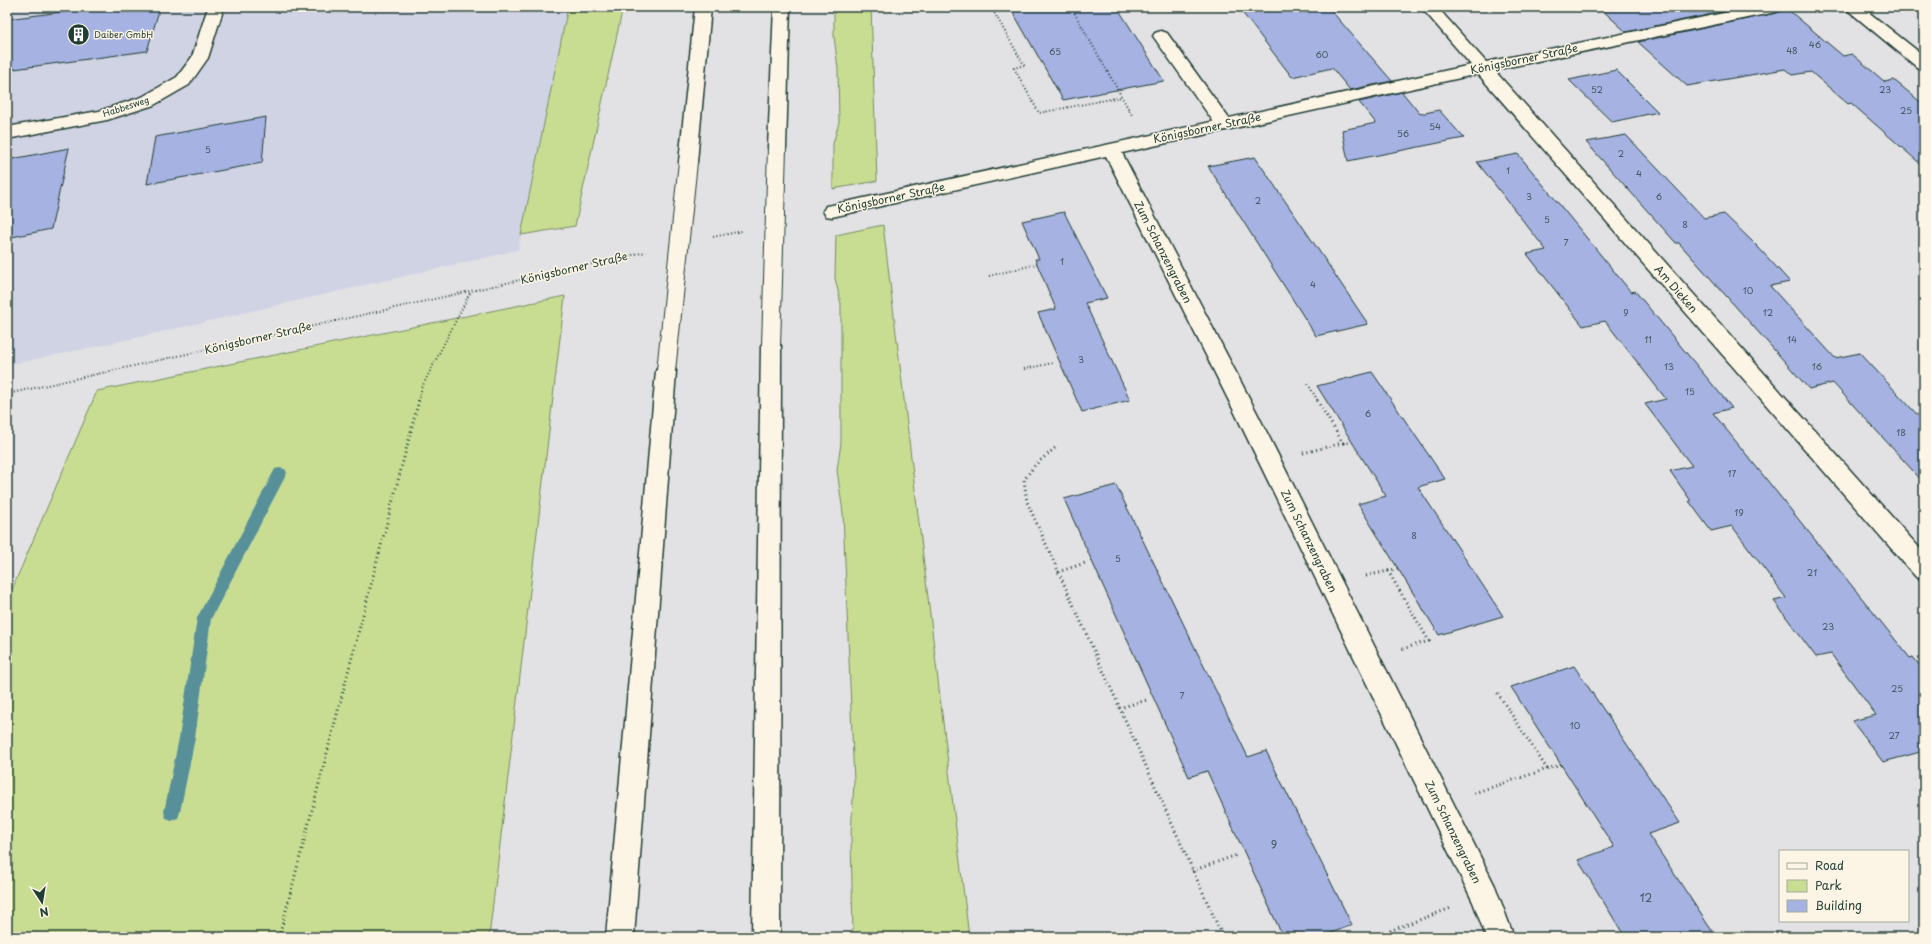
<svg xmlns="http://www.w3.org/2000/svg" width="1931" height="944" viewBox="0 0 1931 944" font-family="'Playpen Sans',sans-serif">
	<rect width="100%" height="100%" fill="#e2e1e4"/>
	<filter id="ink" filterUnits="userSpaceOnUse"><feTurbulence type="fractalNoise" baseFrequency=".025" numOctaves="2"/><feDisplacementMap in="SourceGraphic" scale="8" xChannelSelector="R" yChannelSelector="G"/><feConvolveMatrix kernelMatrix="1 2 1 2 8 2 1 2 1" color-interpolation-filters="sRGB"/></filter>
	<g filter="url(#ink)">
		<path fill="#d0d3e3" d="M7 7H568L518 250 113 343 7 365Z"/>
		<g fill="#c8dd92" stroke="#748d63">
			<path d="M568 7H623L575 226 521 235Z"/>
			<path d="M834 7H871L877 181 833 189V144L839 122 838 69 834 36Z"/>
			<path d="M883 225 969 937H853V936L851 835 854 782 843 513 837 470 841 443V304L835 278 836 235Z"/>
			<path d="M565 296 489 937H7V601L97 391Z"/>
		</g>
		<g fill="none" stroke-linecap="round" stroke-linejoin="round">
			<path fill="#58909a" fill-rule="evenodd" d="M280 468 285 469 287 473 211 619 195 738 180 812 178 818 172 820 166 818 164 812 179 738 197 618 275 469Z"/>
		</g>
		<g fill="#a5b2e2" stroke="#1f3d34">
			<path d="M101 7H160L147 51 7 70V19Z"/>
			<path d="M1010 7H1117L1164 81 1063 100Z"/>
			<path d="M1238 7H1328L1392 81 1350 90 1332 68 1292 77Z"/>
			<path d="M1599 7H1746L1626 32Z"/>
			<path d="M1785 7 1843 56 1852 54 1885 82 1894 80 1924 105V167L1851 103 1848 104 1811 72 1792 75 1785 69 1687 86 1638 42 1776 13Z"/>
			<path d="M1616 70 1658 112 1612 122 1569 80Z"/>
			<path d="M1402 92 1420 114 1439 110 1464 138 1348 161 1342 130 1376 123 1359 102Z"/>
			<path d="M266 117 262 163 147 184 155 137Z"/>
			<path d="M1626 135 1704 218 1724 214 1757 246 1790 282 1770 286 1835 358 1860 353 1924 422V483L1833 383 1809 389 1679 243H1676L1586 142Z"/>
			<path d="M69 148 51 229 7 238V160Z"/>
			<path d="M1518 154 1631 292 1635 291 1732 408 1713 413 1910 658 1913 657 1924 671V751L1883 762 1852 721 1876 715 1831 654 1816 657 1774 601 1786 598 1732 526 1711 531 1689 501H1691L1670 471 1692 466 1645 404 1666 399 1605 321 1583 326 1527 254 1546 250 1477 162Z"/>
			<path d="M1255 157 1309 236 1368 324 1316 336 1208 166Z"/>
			<path d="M1064 212 1107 298 1085 303 1130 400 1082 412 1038 313 1056 309 1035 259H1039L1022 221Z"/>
			<path d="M1372 372 1445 479 1418 487 1503 616 1439 635 1358 504 1386 496 1317 386Z"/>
			<path d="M1116 485 1248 757 1266 751 1352 925 1321 937H1283L1207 771 1189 777 1064 499Z"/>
			<path d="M1574 666 1680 823 1648 834 1716 937H1625L1578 860 1614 847 1511 687Z"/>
		</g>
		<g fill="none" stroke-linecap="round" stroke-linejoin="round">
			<defs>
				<path id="lane" d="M1161 31 1167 33 1230 120 1233 124 1230 128 1224 130 1218 128 1153 36 1155 33Z"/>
				<g id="street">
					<path d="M208 7H224L208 58 189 85 154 105 107 120 7 139V127L99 111 142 97 177 77 192 57Z"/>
					<path d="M1421 7H1437L1486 62 1753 7H1784L1781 10 1776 12 1494 70 1924 553V580L1916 577 1478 74 1122 153 1257 413 1495 886 1514 937H1486L1473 902 1235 413 1106 156 832 217 826 216 823 211 826 206 832 205 1471 65Z"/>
					<path d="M1844 7H1862L1924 56V69L1918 68Z"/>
				</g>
				<g id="highway">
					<path d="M695 7H711L697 162 694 166 688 168 682 166 679 162Z"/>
					<path d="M774 7H790L786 148 783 152 777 154 771 152 768 148Z"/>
					<path d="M771 338 778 341 781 346 780 937H752L761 346 764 341Z"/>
					<path d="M666 363 673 365 676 371 634 937H606L656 371 659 365Z"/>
				</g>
			</defs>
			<use href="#lane" stroke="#1f3d34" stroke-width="3"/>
			<use href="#street" stroke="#1f3d34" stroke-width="3"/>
			<use href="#highway" stroke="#1f3d34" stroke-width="3"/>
			<g stroke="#1f3d34" stroke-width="2" stroke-dasharray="1 2.5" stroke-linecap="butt">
				<path d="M991 7 1024 65 1014 68 1039 113 1121 97"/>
				<path d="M1071 7 1132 115"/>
				<path d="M713 237 742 231"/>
				<path d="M989 276 1037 264"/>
				<path d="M1024 369 1053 363"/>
				<path d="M1308 384 1318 401"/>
				<path d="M7 394 646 252"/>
				<path d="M418 401 422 387 471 291"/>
			</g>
			<g stroke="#1f3d34" stroke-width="3" stroke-dasharray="1 3.5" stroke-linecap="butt">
				<path d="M1343 443 1352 442"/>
				<path d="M1055 448 1035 465 1024 480 1027 502 1223 937"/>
				<path d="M1303 453 1343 443 1317 400"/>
				<path d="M1388 571 1398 568"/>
				<path d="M1058 572 1085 563"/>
				<path d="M1366 576 1388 571 1429 641 1402 649"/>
				<path d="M1119 708 1147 700"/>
				<path d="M1547 769 1561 765"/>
				<path d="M1474 793 1547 769 1497 692"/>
				<path d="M1192 871 1237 855"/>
				<path d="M279 937 419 400"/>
				<path d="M1373 937 1451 908"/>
			</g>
			<use href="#lane" fill="#fcf5e5" fill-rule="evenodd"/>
			<use href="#street" fill="#fcf5e5" fill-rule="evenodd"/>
			<use href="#highway" fill="#fcf5e5" fill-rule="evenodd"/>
			<defs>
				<g id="highway-bridge">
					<path d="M771 346 777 148"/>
					<path d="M666 371 688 162"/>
				</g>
			</defs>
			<use href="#highway-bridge" stroke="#1f3d34" stroke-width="20" stroke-linecap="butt"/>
			<use href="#highway-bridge" stroke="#fcf5e5" stroke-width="18"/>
		</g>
	</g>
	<defs>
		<symbol id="building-disc" viewBox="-11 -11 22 22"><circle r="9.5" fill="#1f3d34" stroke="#fcf5e5"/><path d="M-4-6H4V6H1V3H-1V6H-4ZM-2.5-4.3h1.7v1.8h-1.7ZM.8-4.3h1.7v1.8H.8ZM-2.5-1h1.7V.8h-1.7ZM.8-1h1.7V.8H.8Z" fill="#fff"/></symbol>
	</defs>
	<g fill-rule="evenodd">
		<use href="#building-disc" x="66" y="22" width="25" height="25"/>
	</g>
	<g text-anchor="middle" stroke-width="3" stroke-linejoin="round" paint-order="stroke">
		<g font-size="9" fill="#1f3d34" stroke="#fcf5e5" text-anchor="start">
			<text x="94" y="38">Daiber GmbH</text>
		</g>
		<g font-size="9" fill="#405a60">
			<text x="1815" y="48">46</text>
			<text x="1792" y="54">48</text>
			<text x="1055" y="55">65</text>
			<text x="1322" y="58">60</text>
			<text x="1597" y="93">52</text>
			<text x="1885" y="93">23</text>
			<text x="1906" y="114">25</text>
			<text x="1435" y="130">54</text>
			<text x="1403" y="137">56</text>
			<text x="208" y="153">5</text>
			<text x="1621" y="157">2</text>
			<text x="1508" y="174">1</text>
			<text x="1639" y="177">4</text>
			<text x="1529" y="200">3</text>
			<text x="1659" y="200">6</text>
			<text x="1258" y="204">2</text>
			<text x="1547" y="223">5</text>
			<text x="1685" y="228">8</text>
			<text x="1566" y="246">7</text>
			<text x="1062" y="265">1</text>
			<text x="1313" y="288">4</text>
			<text x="1748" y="294">10</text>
			<text x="1626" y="316">9</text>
			<text x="1768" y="316">12</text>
			<text x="1648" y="343">11</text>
			<text x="1792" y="343">14</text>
			<text x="1081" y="363">3</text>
			<text x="1669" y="370">13</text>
			<text x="1817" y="370">16</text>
			<text x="1690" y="395">15</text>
			<text x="1368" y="417">6</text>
			<text x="1901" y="436">18</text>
			<text x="1732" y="477">17</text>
			<text x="1739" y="516">19</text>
			<text x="1414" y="539">8</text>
			<text x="1118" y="562">5</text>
			<text x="1812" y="576">21</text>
			<text x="1828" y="630">23</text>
			<text x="1897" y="692">25</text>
			<text x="1182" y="699">7</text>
			<text x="1575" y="729">10</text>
			<text x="1894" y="739">27</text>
		</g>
		<g font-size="9" fill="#1f3d34" stroke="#fcf5e5">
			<text transform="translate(126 107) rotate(-18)" y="3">Habbesweg</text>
		</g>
		<g font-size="11" fill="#1f3d34" stroke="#fcf5e5">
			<text transform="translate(1524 59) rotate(-12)" y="4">Königsborner Straße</text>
			<text transform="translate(1207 128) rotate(-12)" y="4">Königsborner Straße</text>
			<text transform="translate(891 198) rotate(-12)" y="4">Königsborner Straße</text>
			<text transform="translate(1163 252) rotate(63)" y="4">Zum Schanzengraben</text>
			<text transform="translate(574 268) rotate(-13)" y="4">Königsborner Straße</text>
			<text transform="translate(1676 289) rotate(49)" y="4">Am Dieken</text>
			<text transform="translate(258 338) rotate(-13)" y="4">Königsborner Straße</text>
			<text transform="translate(1309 541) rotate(64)" y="4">Zum Schanzengraben</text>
			<text transform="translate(1453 832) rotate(64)" y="4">Zum Schanzengraben</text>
		</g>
		<g font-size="11" fill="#405a60">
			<text x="1274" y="849">9</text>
			<text x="1646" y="902">12</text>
		</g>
	</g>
	<rect width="1931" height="944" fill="none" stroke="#fcf5e5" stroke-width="24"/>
	<rect x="12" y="12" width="1907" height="920" fill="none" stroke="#1f3d34" stroke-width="1.5" filter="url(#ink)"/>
	<rect x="1779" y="850" width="130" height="72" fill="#fcf5e5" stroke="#a4ab9e"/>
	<rect x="1787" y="863" width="20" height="6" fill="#fcf5e5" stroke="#a4ab9e"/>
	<text x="1815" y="870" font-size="12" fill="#1f3d34">Road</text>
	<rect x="1787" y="880" width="20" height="12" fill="#c8dd92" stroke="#a4ab9e"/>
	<text x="1815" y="890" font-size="12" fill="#1f3d34">Park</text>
	<rect x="1787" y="900" width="20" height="12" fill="#a5b2e2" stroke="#a4ab9e"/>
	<text x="1815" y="910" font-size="12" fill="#1f3d34">Building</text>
	<g transform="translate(42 902) rotate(168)" stroke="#fcf5e5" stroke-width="3" paint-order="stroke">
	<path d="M0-3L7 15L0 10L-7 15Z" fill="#1f3d34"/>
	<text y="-6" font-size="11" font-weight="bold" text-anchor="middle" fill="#1f3d34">N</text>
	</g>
</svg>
